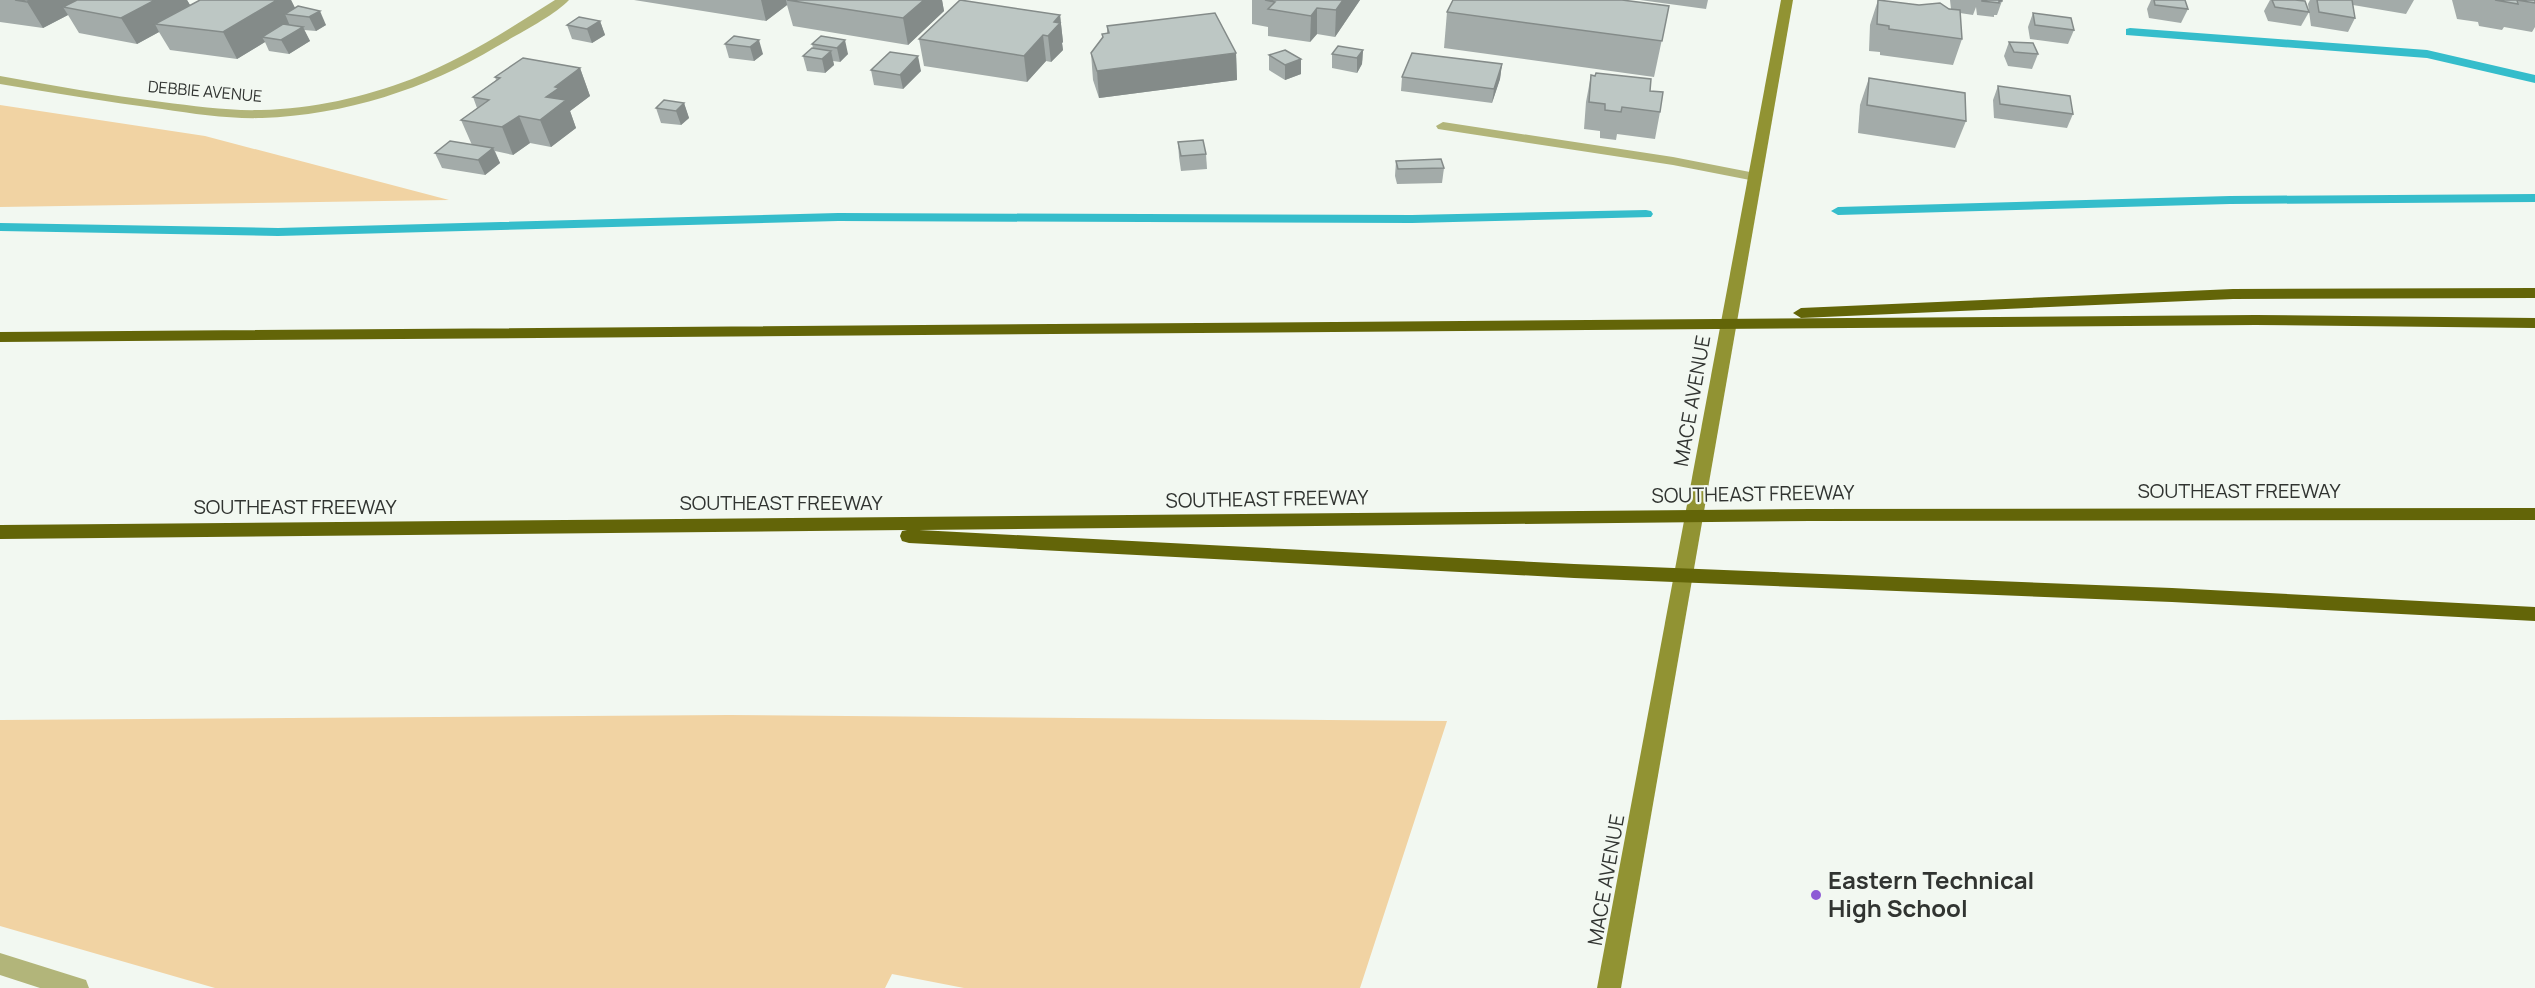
<svg xmlns="http://www.w3.org/2000/svg" width="2535" height="988" viewBox="0 0 2535 988" font-family="Manrope,sans-serif">
	<rect width="100%" height="100%" fill="#f2f8f1"/>
	<g fill="#f1d3a3">
		<path d="M0 105 205 136 449 200 0 207Z"/>
		<path d="M729 715 1447 721 1360 988H964L892 974 885 988H215L0 926V720Z"/>
	</g>
	<g fill="none" stroke-linecap="round" stroke-linejoin="round">
		<g fill="#35bdcb" fill-rule="evenodd">
			<path d="M2130 28 2427 50 2535 75V83L2427 58 2126 35V29Z"/>
			<path d="M2535 194V202L2230 204 1838 215 1831 211 1838 207 2230 196Z"/>
			<path d="M1646 210 1651 211 1653 214 1651 217 1412 223 838 221 278 236 0 231V223L278 228 838 213 1412 215Z"/>
		</g>
		<g fill="#b2b57a" fill-rule="evenodd">
			<path d="M1443 122 1673 157 1755 173 1762 177 1755 181 1673 165 1438 129 1436 126Z"/>
			<path d="M0 953 86 980 89 988H40L0 975Z"/>
		</g>
		<path fill="#b2b57a" fill-rule="evenodd" d="M555 0H569C554 16 516 35 496 47 426 89 345 115 262 118 229 119 195 114 162 109 108 102 54 93 0 84V76C54 86 108 95 162 102 195 106 228 111 261 110 313 109 364 97 412 79 463 59 509 29 555 0Z"/>
		<path fill="#919333" fill-rule="evenodd" d="M1781 0H1793L1621 988H1597Z"/>
		<g fill="#636508" fill-rule="evenodd">
			<path d="M2535 288V298L2233 299 1801 318 1793 313 1801 308 2233 289Z"/>
			<path d="M2255 315 2535 318V328L2255 325 0 342V332Z"/>
			<path d="M2535 508V520L1810 521 919 530 1574 564 2172 588 2535 607V621L2172 602 1574 578 909 543 902 541 900 536 902 531 907 530 0 539V525L1810 509Z"/>
		</g>
	</g>
	<g fill="#a3aba9">
		<path d="M0 0H187L190 5 200 0H291L295 8 326 25 316 31 304 30 310 41 289 54 269 51 265 42 237 59 170 50 159 32 137 44 79 33 68 15 43 28 0 22Z"/>
		<path d="M634 0H942L944 11 908 45 793 26 787 5 766 21Z"/>
		<path d="M1252 0H1360L1335 37 1317 34 1310 42 1268 36V27L1252 24Z"/>
		<path d="M1640 0H1708L1706 9Z"/>
		<path d="M1878 0 1951 9 1950 0H2002V1L1997 15H1994V17L1977 15 1976 7 1973 15 1960 13 1962 39 1953 65 1880 55V52L1869 51 1870 25Z"/>
		<path d="M2151 0H2185L2188 9 2181 23 2149 18 2147 9Z"/>
		<path d="M2270 0H2295L2309 12 2301 26 2268 21 2264 11Z"/>
		<path d="M2310 0H2414L2406 14 2353 5 2355 18 2348 32 2311 26 2308 4Z"/>
		<path d="M2452 0H2535V27L2532 32 2504 27 2502 30 2479 26 2478 22 2457 19Z"/>
		<path d="M1669 6 1654 77 1444 48 1447 12Z"/>
		<path d="M2033 13 2074 30 2068 44 2030 39 2028 27Z"/>
		<path d="M1060 15 1063 42 1062 43 1063 50 1051 62 1046 61 1027 82 924 66 919 39Z"/>
		<path d="M600 21 605 35 592 43 572 39 567 25Z"/>
		<path d="M1107 26 1236 53 1237 80 1099 98 1093 80 1091 53 1102 38V34L1107 33Z"/>
		<path d="M734 36 763 54 754 61 729 58 725 44Z"/>
		<path d="M821 36 848 54 840 62 833 61 834 65 825 73 807 71 803 56 813 48 812 44Z"/>
		<path d="M2009 42 2038 54 2032 69 2008 66 2004 56Z"/>
		<path d="M1363 50 1362 64 1357 73 1332 68V54Z"/>
		<path d="M1269 55 1301 59V74L1285 80 1269 70Z"/>
		<path d="M1502 64 1500 79 1492 103 1401 91 1402 77Z"/>
		<path d="M580 68 590 96 570 111 576 128 551 147 530 143 513 155 495 151 500 163 485 175 442 168 435 153 472 145 461 120 477 108 473 97 496 80 495 77Z"/>
		<path d="M871 70 921 71 903 89 874 85Z"/>
		<path d="M1591 75 1650 91 1660 112 1655 139 1617 134 1616 140 1600 138V131L1584 129 1586 102Z"/>
		<path d="M1869 78 1966 121 1955 148 1858 133 1860 105Z"/>
		<path d="M1998 86 2073 114 2067 128 1994 118 1993 100Z"/>
		<path d="M684 103 689 118 681 125 661 123 656 108Z"/>
		<path d="M1178 142 1206 154 1207 169 1181 171 1179 157Z"/>
		<path d="M1396 161 1444 168 1442 183 1397 184 1395 176Z"/>
	</g>
	<g fill="#848b89">
		<path d="M30 0H97L63 7 68 15 43 28 27 2Z"/>
		<path d="M155 0H187L190 5 155 24 159 32 137 44 121 18Z"/>
		<path d="M277 0H291L299 16 285 14 290 26 262 37 265 42 237 59 223 32Z"/>
		<path d="M761 0H786L787 5 766 21Z"/>
		<path d="M924 0H942L944 11 908 45 903 18Z"/>
		<path d="M1343 0H1360L1335 37 1336 10Z"/>
		<path d="M1317 8V34L1310 42 1311 16Z"/>
		<path d="M320 11 326 25 316 31 309 17Z"/>
		<path d="M1060 15 1063 42 1062 43 1063 50 1051 62 1048 36 1054 22Z"/>
		<path d="M600 21 605 35 592 43 587 29Z"/>
		<path d="M303 27 310 41 289 54 281 40Z"/>
		<path d="M1043 35 1046 61 1027 82 1024 56Z"/>
		<path d="M759 40 763 54 754 61 750 47Z"/>
		<path d="M845 40 848 54 840 62 837 48Z"/>
		<path d="M1363 50 1362 64 1357 73V58Z"/>
		<path d="M831 51 834 65 825 73 822 59Z"/>
		<path d="M1236 53 1237 80 1099 98 1097 71Z"/>
		<path d="M918 56 921 71 903 89 900 75Z"/>
		<path d="M1301 59V74L1285 80V65Z"/>
		<path d="M1502 64 1500 79 1492 103 1494 89Z"/>
		<path d="M580 68 590 96 570 111 576 128 551 147 540 120 546 97 555 87Z"/>
		<path d="M684 103 689 118 681 125 676 111Z"/>
		<path d="M519 116 530 143 513 155 502 127Z"/>
		<path d="M493 148 500 163 485 175 478 160Z"/>
	</g>
	<g fill="#bdc7c4" stroke="#848b89" stroke-width="1.5">
		<path d="M15 0H30L27 2Z"/>
		<path d="M77 0H155L121 18 63 7Z"/>
		<path d="M200 0H277L223 32 155 24Z"/>
		<path d="M787 0H924L903 18Z"/>
		<path d="M960 0 1060 15 1054 22 1060 23 1048 36 1043 35 1024 56 919 39Z"/>
		<path d="M1265 0H1343L1336 10 1317 8 1311 16 1268 9 1275 2Z"/>
		<path d="M1453 0H1622L1669 6 1662 41 1447 12Z"/>
		<path d="M1878 0 1919 5 1940 3 1949 9 1960 10 1962 39 1889 29V26L1877 24Z"/>
		<path d="M1982 0H2002V1H1999V3L1982 1Z"/>
		<path d="M2154 0H2185L2188 9 2155 5Z"/>
		<path d="M2272 0H2295L2305 1 2309 12 2275 7Z"/>
		<path d="M2317 0H2352L2355 18 2319 12Z"/>
		<path d="M2495 0H2535V3L2517 0 2518 4Z"/>
		<path d="M298 6 320 11 309 17 285 14Z"/>
		<path d="M1215 13 1236 53 1097 71 1091 53 1103 37 1102 34 1109 33 1107 26Z"/>
		<path d="M2033 13 2071 18 2074 30 2035 25Z"/>
		<path d="M579 17 600 21 587 29 567 25Z"/>
		<path d="M283 24 303 27 281 40 262 37Z"/>
		<path d="M734 36 759 40 750 47 725 44Z"/>
		<path d="M821 36 845 40 837 48 812 44Z"/>
		<path d="M2009 42 2033 43 2038 54 2014 52Z"/>
		<path d="M1338 46 1363 50 1357 58 1332 54Z"/>
		<path d="M812 48 831 51 822 59 803 56Z"/>
		<path d="M1285 50 1301 59 1285 65 1269 55Z"/>
		<path d="M890 52 918 56 900 75 871 70Z"/>
		<path d="M1412 53 1502 64 1494 89 1402 77Z"/>
		<path d="M523 58 580 68 555 87 559 88 546 97 566 100 540 120 519 116 502 127 461 120 489 100 473 97 500 78 495 77Z"/>
		<path d="M1596 73 1651 79 1650 91 1663 92 1660 112 1622 107 1621 112 1605 110V104L1589 102 1591 75 1595 76Z"/>
		<path d="M1869 78 1965 93 1966 121 1867 105Z"/>
		<path d="M1998 86 2070 96 2073 114 2000 104Z"/>
		<path d="M664 100 684 103 676 111 656 108Z"/>
		<path d="M1203 140 1206 154 1181 156 1178 142Z"/>
		<path d="M450 141 493 148 478 160 435 153Z"/>
		<path d="M1441 159 1444 168 1398 169 1396 161Z"/>
	</g>
	<circle fill="#8e5cd5" stroke="#f2f8f1" stroke-width="2" cx="1816" cy="895" r="6"/>
	<g text-anchor="middle" stroke-width="4.5" stroke-linejoin="round" paint-order="stroke">
		<g font-size="16" fill="#313431" stroke="#f2f8f1">
			<text transform="translate(205 91) rotate(5)" y="6">DEBBIE AVENUE</text>
		</g>
		<g font-size="20" fill="#313431" stroke="#f2f8f1">
			<text transform="translate(1692 401) rotate(-80)" y="7">MACE AVENUE</text>
			<text x="2239" y="498">SOUTHEAST FREEWAY</text>
			<text transform="translate(1753 494) rotate(-1)" y="7">SOUTHEAST FREEWAY</text>
			<text transform="translate(1267 499) rotate(-1)" y="7">SOUTHEAST FREEWAY</text>
			<text x="781" y="510">SOUTHEAST FREEWAY</text>
			<text x="295" y="514">SOUTHEAST FREEWAY</text>
			<text transform="translate(1606 880) rotate(-80)" y="7">MACE AVENUE</text>
		</g>
		<g font-size="24" font-weight="bold" fill="#313431" stroke="#f2f8f1" text-anchor="start">
			<text x="1828" y="889">Eastern Technical<tspan x="1828" dy="28">High School</tspan></text>
		</g>
	</g>
</svg>
